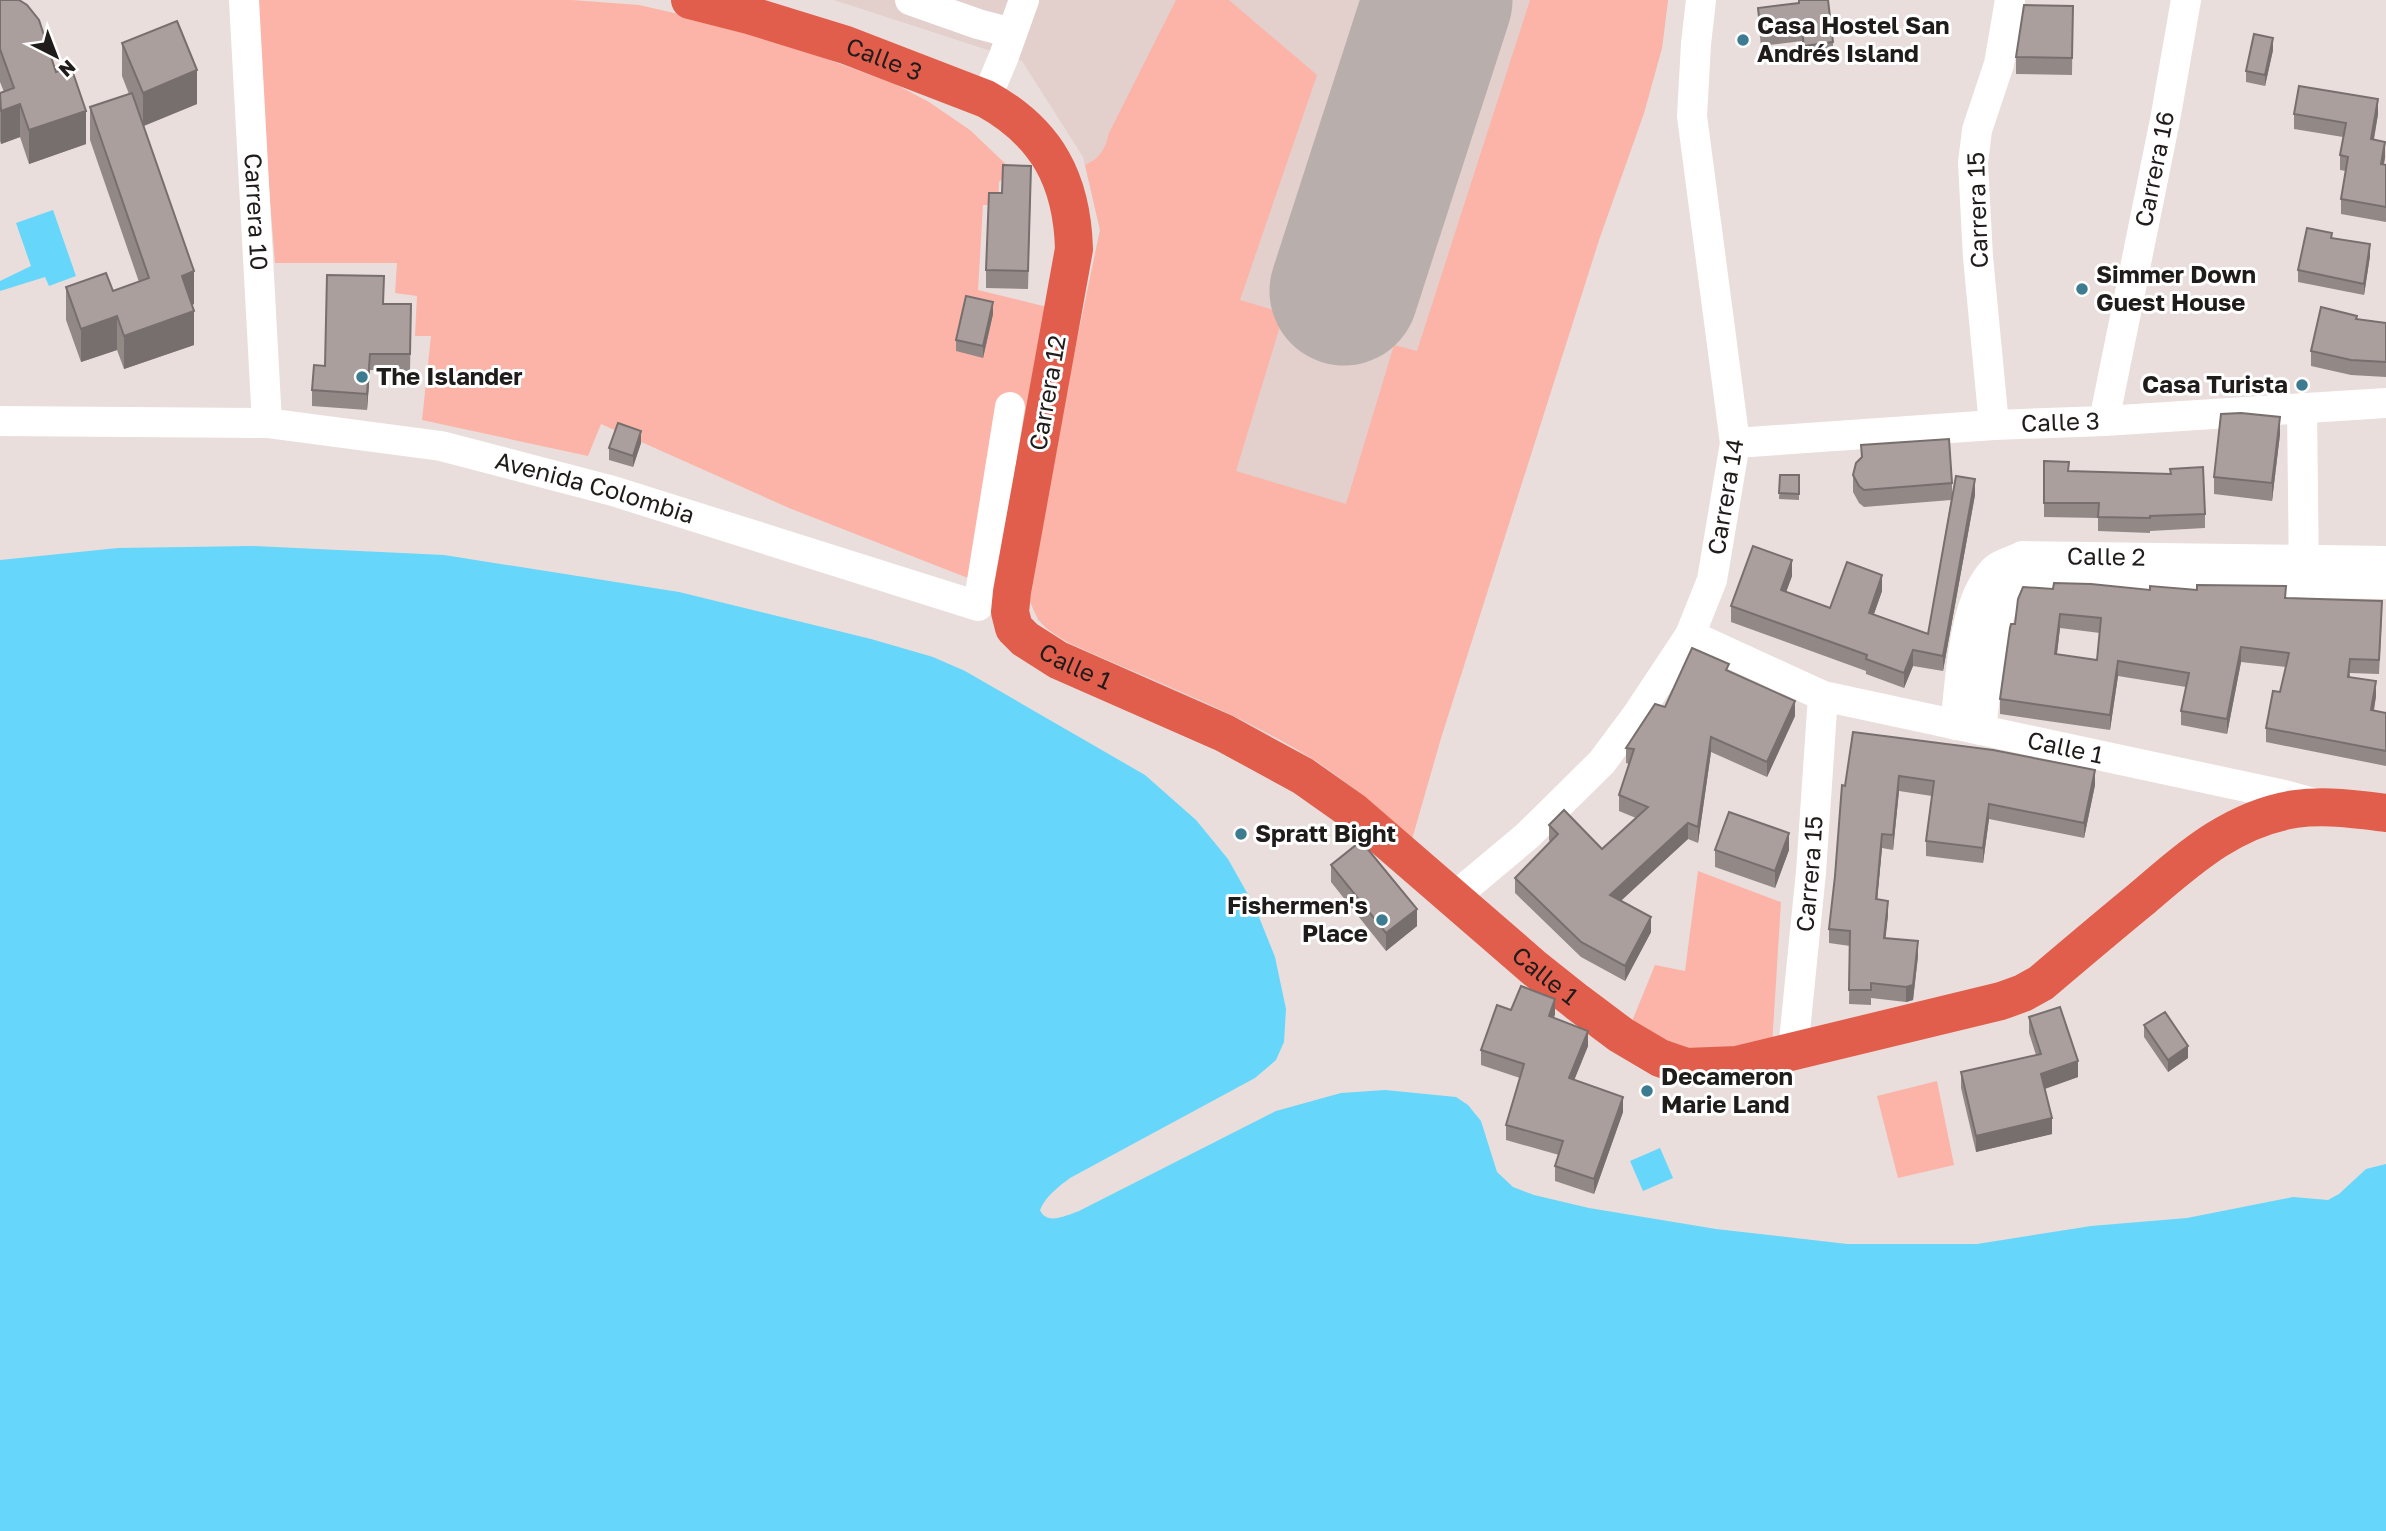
<svg xmlns="http://www.w3.org/2000/svg" width="2386" height="1531" viewBox="0 0 2386 1531" font-family="'Golos Text',sans-serif">
	<rect width="100%" height="100%" fill="#e9dedc"/>
	<path fill="#e3cfcc" d="M834 0H1668L1662 48 1644 113 1599 240 1441 738 1412 839 1387 814 1317 762 1283 742 1230 715 1069 643 1037 620 1059 427 1100 230 1083 157 1022 61Z"/>
	<g fill="#fbb4a7">
		<path d="M254 0H572L639 5 745 29 895 84 929 102 970 130 1012 170 999 182 998 205H983L978 290 1051 308 996 589 789 508 601 424 588 456 422 420 431 336H415L417 296 395 293 397 263H275Z"/>
		<path d="M1176 0H1229L1317 75 1240 300 1284 313 1236 471 1346 504 1394 345 1417 351 1530 0H1668L1662 48 1644 113 1599 240 1441 738 1412 839C1383 811 1350 784 1316 761 1239 712 1151 680 1069 643 1046 629 1039 626 1030 601L1059 427 1100 230 1085 165C1100 158 1105 150 1109 133Z"/>
		<path d="M1698 871 1781 902 1772 1046 1691 1054 1630 1026 1655 965 1685 971Z"/>
		<path d="M1937 1081 1954 1165 1898 1178 1877 1096Z"/>
	</g>
	<g fill="#66d6fa">
		<path d="M53 210 76 276 49 286 45 277 0 291V281L31 266 16 223Z"/>
		<path d="M252 546 444 555 679 592 871 639 933 657 965 671 1145 775 1196 820 1228 859 1255 907 1275 957 1286 1009 1284 1042 1276 1060 1255 1078 1070 1178C1058 1187 1046 1196 1040 1210 1047 1226 1067 1215 1079 1211L1276 1111 1341 1093 1385 1090 1456 1097 1468 1105 1481 1121 1497 1172 1513 1187 1534 1195 1589 1208 1716 1229 1847 1244H1977L2091 1226 2187 1218 2293 1197 2328 1200 2339 1194 2366 1169 2386 1164V1531H0V560L118 548Z"/>
		<path d="M1660 1148 1673 1178 1643 1191 1630 1161Z"/>
	</g>
	<g fill="none" stroke-linecap="round" stroke-linejoin="round">
		<path stroke="#b8afad" stroke-width="60" d="M1391 0C1408 23 1413 43 1415 71"/>
		<path stroke="#b8afad" stroke-width="149" d="M1344 291 1438 0"/>
		<g stroke="#fff" stroke-width="30">
			<path id="s1" d="M244 0 267 423"/>
			<path d="M910 0 978 24 1012 33"/>
			<path d="M986 99 1004 56 1024 0"/>
			<path d="M2302 408 2304 579"/>
			<path id="s2" d="M0 421 267 423 441 446 613 491 978 606 1010 407"/>
			<path id="s3" d="M2104 421 2165 120 2186 0"/>
			<path d="M1994 425 1978 257 1973 163 1977 130 1999 64 2010 0"/>
			<path id="s4" d="M1735 443 1994 425 2104 421 2386 403"/>
			<path id="s5" d="M1690 635 1823 696 2284 795 2317 804"/>
			<path id="s6" d="M1955 725C1961 680 1962 604 1993 571 1999 564 2013 561 2022 556L2386 561"/>
			<path d="M1981 730C1987 681 1989 632 2010 587L2031 580 2386 584"/>
			<path id="s7" d="M1453 898 1527 836 1602 762 1637 715 1690 635 1712 580 1735 443 1692 116 1696 44 1701 0"/>
			<path id="s8" d="M1793 1051 1811 872 1823 696"/>
		</g>
		<path stroke="#e25e4c" stroke-width="38" id="s9" d="M690 0 749 15 846 45 986 99C1047 133 1072 180 1074 249L1012 592 1010 612 1014 628 1025 639 1058 660 1224 733 1303 776 1354 812 1533 967 1577 1002 1621 1035 1660 1058 1686 1067 1737 1065 2001 1001 2023 993 2041 983C2074 955 2107 927 2140 900 2187 860 2231 819 2295 809 2326 805 2356 809 2386 813"/>
	</g>
	<g fill="#928987" fill-rule="evenodd">
		<path d="M0 0 56 72 86 144 29 164 20 137 1 144 0 141V93L4 92 0 82Z"/>
		<path d="M1798 0H1828L1833 42V54L1804 57 1802 41 1761 46 1758 20V8L1798 3Z"/>
		<path d="M2073 6 2072 75 2016 74V57Z"/>
		<path d="M122 43 197 104 144 126 194 304 192 305 194 345 124 369 117 350 81 362 66 320V287L113 291 139 282 90 140V107L129 94 122 76Z"/>
		<path d="M2273 50 2265 86 2246 82V71Z"/>
		<path d="M2294 114H2378L2374 140 2385 157 2384 165H2386V222L2341 214V199L2346 171 2340 170V155L2343 137 2294 129Z"/>
		<path d="M1031 183 1028 289 986 288V270Z"/>
		<path d="M2332 238 2370 256 2364 295 2298 282V270Z"/>
		<path d="M384 304 411 320 410 371 370 370 367 410 312 406V390L325 366Z"/>
		<path d="M993 314 983 358 956 351V340Z"/>
		<path d="M2357 320 2386 323V377L2351 375 2311 366V351Z"/>
		<path d="M2280 434 2272 501 2214 494V477Z"/>
		<path d="M641 443 633 467 609 460V448Z"/>
		<path d="M1861 445 1952 483V496L1975 495 1943 671 1913 666 1904 688 1866 674V671L1731 622V606L1792 576 1786 592 1830 608 1882 591 1874 614 1928 634 1951 500 1864 507 1859 503 1853 492V475L1861 458Z"/>
		<path d="M2044 461 2068 471 2205 514V528L2150 531V533L2098 531V518L2044 517Z"/>
		<path d="M1780 475H1799V500L1779 499Z"/>
		<path d="M2053 589 2150 590 2286 598 2382 616 2379 674 2350 673V677L2376 696 2374 711 2386 713V766L2266 742V728L2280 692 2286 667 2241 662 2227 734 2181 725V711L2186 687 2118 676 2110 730 2000 714V699L2015 624ZM2060 628 2100 633 2097 660 2057 654Z"/>
		<path d="M1729 671 1795 716 1767 777 1711 752 1698 843 1688 839 1620 901 1651 932 1625 981 1581 957 1515 893V878L1550 842 1549 840V825L1602 849 1636 818 1619 811V795L1629 764 1626 763V748L1665 707Z"/>
		<path d="M1853 732 2095 785 2084 838 1989 819 1983 863 1926 856V841L1932 796 1899 791 1893 850 1882 848 1877 899 1888 915 1885 938 1918 956 1913 1000 1906 1002 1871 998V1005L1849 1004 1850 946 1829 943V929L1845 786Z"/>
		<path d="M1715 850H1789L1775 888 1715 867Z"/>
		<path d="M1331 865 1417 926 1386 951 1331 882Z"/>
		<path d="M1511 1010 1555 1014 1554 1018 1588 1046 1574 1080 1623 1112 1594 1194 1555 1181V1166L1559 1155 1506 1140V1125L1520 1078 1481 1065V1050Z"/>
		<path d="M2029 1017 2078 1077 2045 1089 2052 1134 1976 1152 1961 1088V1072L2036 1055 2029 1033Z"/>
		<path d="M2144 1025 2188 1058 2168 1072 2144 1037Z"/>
	</g>
	<g fill="#776f6e">
		<path d="M2273 38V50L2265 86V75Z"/>
		<path d="M197 70V104L143 126V93Z"/>
		<path d="M2378 99V114L2371 154V139Z"/>
		<path d="M20 104V137L1 144V111Z"/>
		<path d="M86 111V144L29 164V130Z"/>
		<path d="M2385 142V157L2381 179V164Z"/>
		<path d="M2370 244V256L2364 295V284Z"/>
		<path d="M194 271V304L182 309V276Z"/>
		<path d="M993 302V314L983 358V346Z"/>
		<path d="M194 311V345L124 369V336Z"/>
		<path d="M117 316V350L81 362V329Z"/>
		<path d="M370 354V370L367 410V394Z"/>
		<path d="M2280 417V434L2272 501V483Z"/>
		<path d="M641 431V443L633 467V456Z"/>
		<path d="M1975 479V495L1943 671V656Z"/>
		<path d="M1792 560V576L1781 606V590Z"/>
		<path d="M1882 575V591L1869 628V613Z"/>
		<path d="M2060 614V628L2055 669V654Z"/>
		<path d="M2241 647V662L2227 734V719Z"/>
		<path d="M1913 650V666L1904 688V673Z"/>
		<path d="M2118 661V676L2110 730V715Z"/>
		<path d="M2376 681V696L2371 725V710Z"/>
		<path d="M1795 701V716L1767 777V762Z"/>
		<path d="M1711 737V752L1698 843V827Z"/>
		<path d="M2095 770V785L2084 838V823Z"/>
		<path d="M1899 776V791L1893 850V835Z"/>
		<path d="M1989 804V819L1983 863V848Z"/>
		<path d="M1688 823V839L1610 911V895Z"/>
		<path d="M1789 833V850L1775 888V871Z"/>
		<path d="M1882 834V848L1876 914V899Z"/>
		<path d="M1888 901V915L1884 953V938Z"/>
		<path d="M1417 909V926L1386 951V933Z"/>
		<path d="M1651 917V932L1625 981V966Z"/>
		<path d="M1918 941V956L1913 1000 1906 1002V987Z"/>
		<path d="M1555 999V1014L1549 1030V1016Z"/>
		<path d="M1588 1031V1046L1569 1093V1078Z"/>
		<path d="M2188 1046V1058L2168 1072V1060Z"/>
		<path d="M2078 1061V1077L2041 1090V1074Z"/>
		<path d="M1623 1097V1112L1594 1194V1179Z"/>
		<path d="M2052 1118V1134L1976 1152V1136Z"/>
	</g>
	<g fill="#aa9f9d" stroke="#776f6e" stroke-width="2" fill-rule="evenodd">
		<path d="M0 0H19L27 5 39 20 56 72 71 67 86 111 29 130 20 104 1 111 0 93 14 88 0 49Z"/>
		<path d="M1799 0H1828L1833 42 1804 46 1802 30 1761 35 1758 8 1799 3Z"/>
		<path d="M2024 5 2073 6 2072 58 2016 57Z"/>
		<path d="M177 21 197 70 143 93 122 43Z"/>
		<path d="M2254 34 2273 38 2265 75 2246 71Z"/>
		<path d="M2299 86 2378 99 2371 139 2385 142 2381 164 2386 165V207L2341 199 2348 157 2340 155 2346 123 2294 114Z"/>
		<path d="M132 93 194 271 182 276 194 311 124 336 117 316 81 329 66 287 106 273 113 291 149 278 90 107Z"/>
		<path d="M1003 165 1031 166 1028 271 986 270 989 193H1002Z"/>
		<path d="M2307 228 2332 233 2331 238 2370 244 2364 284 2298 270Z"/>
		<path d="M327 275 384 276 383 304H411L410 354H370L367 394 312 390 314 365 325 366Z"/>
		<path d="M966 296 993 302 983 346 956 340Z"/>
		<path d="M2321 307 2357 316 2356 319 2386 323V362L2351 360 2311 351Z"/>
		<path d="M2241 413 2280 417 2272 483 2214 477 2221 414Z"/>
		<path d="M618 423 641 431 633 456 609 448Z"/>
		<path d="M1949 439 1952 483 1864 490 1859 486 1853 475 1856 463 1862 457 1861 445Z"/>
		<path d="M2044 461 2069 462 2068 471 2171 474 2170 469 2203 467 2205 514 2150 516V518L2098 517 2099 503H2044Z"/>
		<path d="M1780 475H1799V494L1779 493Z"/>
		<path d="M1956 476 1975 479 1943 656 1913 650 1904 673 1866 659 1867 655 1731 606 1753 546 1792 560 1781 590 1830 608 1847 562 1882 575 1869 613 1928 634Z"/>
		<path d="M2054 583 2091 584 2150 590V586L2197 590V585L2286 586 2285 598 2382 601 2379 660 2350 659 2348 677 2376 681 2371 710 2386 713V751L2266 728 2273 691 2280 692 2289 653 2241 647 2227 719 2181 711 2189 673 2118 661 2110 715 2000 699 2010 628 2011 624H2015L2018 599 2023 587 2053 589ZM2060 614 2101 618 2097 660 2055 654Z"/>
		<path d="M1692 648 1729 664 1726 670 1795 701 1767 762 1711 737 1698 827 1688 823 1610 895 1651 917 1625 966 1581 942 1515 878 1558 834 1549 825 1564 810 1602 849 1648 807 1619 795 1634 749 1626 748 1655 704 1665 707Z"/>
		<path d="M1853 732 1993 750 2095 770 2084 823 1989 804 1983 848 1926 841 1934 781 1899 776 1893 835 1882 834 1876 899 1888 901 1884 938 1918 941 1913 985 1906 987 1871 983V990H1849L1850 931 1829 929 1835 876 1842 785 1845 786Z"/>
		<path d="M1729 812 1789 833 1775 871 1715 850Z"/>
		<path d="M1361 841 1417 909 1386 933 1331 865Z"/>
		<path d="M1521 986 1555 999 1549 1016 1588 1031 1569 1078 1623 1097 1594 1179 1555 1166 1563 1141 1506 1125 1524 1064 1481 1050 1497 1005 1511 1010Z"/>
		<path d="M2060 1007 2078 1061 2041 1074 2052 1118 1976 1136 1961 1072 2041 1054 2029 1017Z"/>
		<path d="M2165 1012 2188 1046 2168 1060 2144 1025Z"/>
	</g>
	<g fill="#3d7c90" stroke="#fff" stroke-width="2.5">
		<circle cx="1743" cy="40" r="7"/>
		<circle cx="2082" cy="289" r="7"/>
		<circle cx="362" cy="377" r="7"/>
		<circle cx="2302" cy="385" r="7"/>
		<circle cx="1241" cy="834" r="7"/>
		<circle cx="1382" cy="920" r="7"/>
		<circle cx="1647" cy="1091" r="7"/>
	</g>
	<g text-anchor="middle" stroke-width="6" stroke-linejoin="round" paint-order="stroke">
		<g font-size="24" font-weight="bold" fill="#201c1b" stroke="#fff" text-anchor="start">
			<text x="1757" y="34">Casa Hostel San<tspan x="1757" dy="28">Andrés Island</tspan></text>
			<text x="2096" y="283">Simmer Down<tspan x="2096" dy="28">Guest House</tspan></text>
			<text x="376" y="385">The Islander</text>
			<text x="2288" y="393" text-anchor="end">Casa Turista</text>
			<text x="1255" y="842">Spratt Bight</text>
			<text x="1368" y="914" text-anchor="end">Fishermen's<tspan x="1368" dy="28">Place</tspan></text>
			<text x="1661" y="1085">Decameron<tspan x="1661" dy="28">Marie Land</tspan></text>
		</g>
		<g font-size="24" fill="#201c1b" stroke="#fff">
			<text dy="8" stroke="none"><textPath href="#s9" startOffset="203">Calle 3</textPath></text>
			<text dy="8" stroke="none"><textPath href="#s3" startOffset="257">Carrera 16</textPath></text>
			<text transform="translate(1978 210) rotate(-92)" y="8">Carrera 15</text>
			<text dy="8" stroke="none"><textPath href="#s1" startOffset="212">Carrera 10</textPath></text>
			<text transform="translate(1048 393) rotate(-80)" y="8">Carrera 12</text>
			<text dy="8" stroke="none"><textPath href="#s4" startOffset="326">Calle 3</textPath></text>
			<text dy="8" stroke="none"><textPath href="#s2" startOffset="602">Avenida Colombia</textPath></text>
			<text dy="8" stroke="none"><textPath href="#s7" startOffset="500">Carrera 14</textPath></text>
			<text dy="8" stroke="none"><textPath href="#s6" startOffset="278">Calle 2</textPath></text>
			<text dy="8" stroke="none"><textPath href="#s9" startOffset="954">Calle 1</textPath></text>
			<text dy="8" stroke="none"><textPath href="#s5" startOffset="394">Calle 1</textPath></text>
			<text dy="8" stroke="none"><textPath href="#s8" startOffset="178">Carrera 15</textPath></text>
			<text dy="8" stroke="none"><textPath href="#s9" startOffset="1521">Calle 1</textPath></text>
		</g>
	</g>
	<g transform="translate(56 56) rotate(138)" stroke="#ffffff" stroke-width="5" paint-order="stroke">
	<path d="M0-5L12 26L0 18L-12 26Z" fill="#201c1b"/>
	<text y="-10" font-size="19" font-weight="bold" text-anchor="middle" fill="#201c1b">N</text>
	</g>
</svg>
